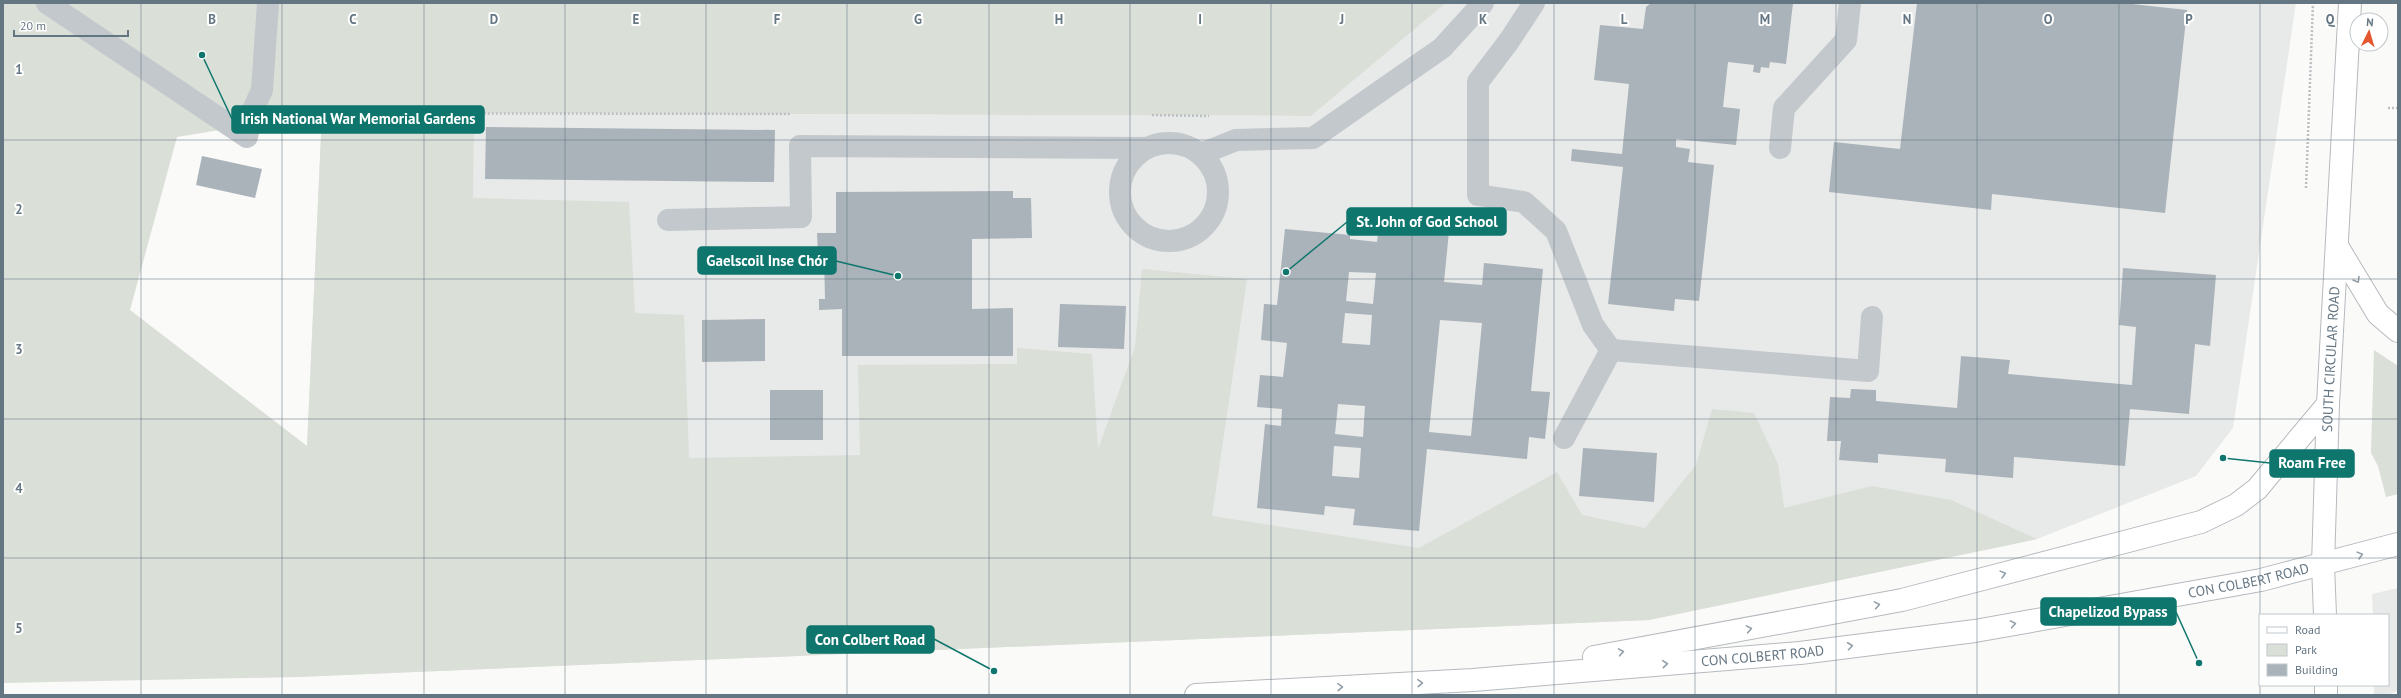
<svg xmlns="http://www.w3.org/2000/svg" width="2401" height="698" viewBox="0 0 2401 698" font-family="'PT Sans',sans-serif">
	<rect width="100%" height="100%" fill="#fafaf8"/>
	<g fill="#e8e9e9">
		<path d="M1446 3H2296L2233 428 2196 476 2037 539 1649 620 297 677 322 113 1311 116Z"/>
		<path d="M2398 588V691L2387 695H2374V685H2388V615H2373L2372 594Z"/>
	</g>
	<g fill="#dadfd7" fill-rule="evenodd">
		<path d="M3 3H1446L1311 116 474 113 473 198 629 202 635 313 684 315 689 458 860 455 858 365 1017 364V348L1092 354 1098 449 1135 347 1142 269 1247 279 1212 516 1419 548 1557 472 1582 515 1645 528 1696 465 1712 409 1754 413 1778 464 1784 508 1872 486 1951 500 2037 539 1649 620 297 677 3 683ZM322 113 307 446 130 310 177 137Z"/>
		<path d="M2374 350 2398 366V494L2386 497 2378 466 2371 453Z"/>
	</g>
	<g fill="#aab3b9" fill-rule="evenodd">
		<path d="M1651 3H1793L1786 64 1770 62 1769 68 1761 67 1760 73 1753 72 1754 65 1728 62 1723 107 1740 109 1736 145 1676 139V147L1690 149 1688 162 1714 165 1699 301 1675 299 1674 311 1608 304 1623 167 1571 161 1572 149 1622 154 1629 84 1594 80 1600 25 1643 29 1646 7Z"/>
		<path d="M1917 3H2123L2187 10 2165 213 1992 194 1991 210 1829 192 1834 142 1900 149Z"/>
		<path d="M486 127 775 130 774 182 485 179Z"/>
		<path d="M202 156 262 169 255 198 196 185Z"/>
		<path d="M1013 191V198H1031L1032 238 972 239V309L1013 308V356H842V309L819 310V299H825L824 254H818L817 233H836V192Z"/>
		<path d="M1379 224 1449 231 1444 282 1482 285 1484 263 1543 269 1531 391 1550 392 1545 439 1529 437 1527 459 1427 449 1419 531 1353 525 1355 509 1325 506 1324 515 1257 508 1265 424 1281 426 1282 409 1257 407 1260 375 1283 377 1287 343 1261 340 1264 304 1277 305 1285 229 1350 235V239L1377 242ZM1349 272 1376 273 1373 304 1346 301ZM1345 313 1372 315 1370 345 1342 343ZM1440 320 1482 323 1471 436 1429 432ZM1338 404 1365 406 1363 437 1335 434ZM1334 446 1361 448 1359 478 1332 476Z"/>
		<path d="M2123 268 2216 275 2210 346 2195 344 2189 414 2130 409 2125 466 2014 457 2013 478 1945 472 1946 459 1878 454V463L1839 460 1841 441H1827L1830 397 1850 398 1851 389 1876 390V401L1957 408 1961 356 2010 360 2008 374 2132 385 2136 327 2119 325Z"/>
		<path d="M1060 304 1126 306 1124 349 1058 347Z"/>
		<path d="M765 319V361L702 362V320Z"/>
		<rect x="770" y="390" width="53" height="50"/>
		<path d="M1583 448 1657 453 1654 502 1579 496Z"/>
	</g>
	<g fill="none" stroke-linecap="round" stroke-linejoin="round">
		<defs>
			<g id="major">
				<path d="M2337 246 2378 314 2398 331"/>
				<path id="s1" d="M2325 615 2323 565 2328 404 2350 3"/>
				<path d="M1594 657 1902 600 2201 522 2236 505 2257 489 2328 404"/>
				<path d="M2326 685V695"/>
				<path id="s2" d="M1196 695 1473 680 1800 653 1975 631 2261 580 2398 544"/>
			</g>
		</defs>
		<use href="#major" stroke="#b5babe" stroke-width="24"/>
		<g stroke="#bbbfc2" stroke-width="2.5" stroke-dasharray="2 2" stroke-linecap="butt">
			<path d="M2388 108H2398"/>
			<path d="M1152 115 1209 116"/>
			<path d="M285 118 295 113 791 114"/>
			<path d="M2306 188 2313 3"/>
		</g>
		<g stroke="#c3c8cc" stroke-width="22">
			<path d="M47 3 247 137 251 114 262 90 268 3"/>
			<path d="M1534 3 1509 41 1478 82V195L1524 202 1556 231 1593 325 1611 350 1868 371 1872 317"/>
			<circle cx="1169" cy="192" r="49"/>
			<path d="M1780 148 1784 108 1846 40 1850 3"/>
			<path d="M1201 154 1236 140 1313 138 1442 48 1483 3"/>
			<path d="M668 220 801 217 800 146 1147 148"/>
			<path d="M1564 438 1611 350"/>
		</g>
		<use href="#major" stroke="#fff" stroke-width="22"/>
	</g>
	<defs><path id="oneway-chevron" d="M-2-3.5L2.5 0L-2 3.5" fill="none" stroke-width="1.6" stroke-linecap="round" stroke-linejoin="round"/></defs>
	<g stroke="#939fa8">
		<use href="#oneway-chevron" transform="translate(2357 280) rotate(59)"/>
		<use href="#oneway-chevron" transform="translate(2360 555) rotate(-15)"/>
		<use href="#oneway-chevron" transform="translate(2003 574) rotate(-15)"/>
		<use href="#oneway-chevron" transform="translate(1877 605) rotate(-10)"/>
		<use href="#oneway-chevron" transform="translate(2013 624) rotate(-10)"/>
		<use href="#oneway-chevron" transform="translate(1749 629) rotate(-10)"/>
		<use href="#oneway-chevron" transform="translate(1850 646) rotate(-7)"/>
		<use href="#oneway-chevron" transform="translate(1621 652) rotate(-10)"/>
		<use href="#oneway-chevron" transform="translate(1665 664) rotate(-5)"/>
		<use href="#oneway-chevron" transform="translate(1420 683) rotate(-3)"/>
		<use href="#oneway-chevron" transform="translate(1340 687) rotate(-3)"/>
	</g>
	<path fill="none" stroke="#657683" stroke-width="1" stroke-opacity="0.55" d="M141 3V695M282 3V695M424 3V695M565 3V695M706 3V695M847 3V695M989 3V695M1130 3V695M1271 3V695M1412 3V695M1554 3V695M1695 3V695M1836 3V695M1977 3V695M2119 3V695M2260 3V695M3 140H2398M3 279H2398M3 419H2398M3 558H2398"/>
	<g text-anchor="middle" stroke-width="4" stroke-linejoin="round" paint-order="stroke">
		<g font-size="14" fill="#657683" stroke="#fff">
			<text dy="5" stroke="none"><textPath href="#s1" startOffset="256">SOUTH CIRCULAR ROAD</textPath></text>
			<text dy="5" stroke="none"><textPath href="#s2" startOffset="1060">CON COLBERT ROAD</textPath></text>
			<text dy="5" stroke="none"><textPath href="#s2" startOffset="568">CON COLBERT ROAD</textPath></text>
		</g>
	</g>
	<g font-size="13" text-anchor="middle" font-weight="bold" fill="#657683" stroke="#fff" stroke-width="4" stroke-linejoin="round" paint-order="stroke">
		<text x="212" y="24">B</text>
		<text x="353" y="24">C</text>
		<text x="494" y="24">D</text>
		<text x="636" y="24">E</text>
		<text x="777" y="24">F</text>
		<text x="918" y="24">G</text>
		<text x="1059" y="24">H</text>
		<text x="1200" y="24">I</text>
		<text x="1342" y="24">J</text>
		<text x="1483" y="24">K</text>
		<text x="1624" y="24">L</text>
		<text x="1765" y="24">M</text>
		<text x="1907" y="24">N</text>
		<text x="2048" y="24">O</text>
		<text x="2189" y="24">P</text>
		<text x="2330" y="24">Q</text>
		<text x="19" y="74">1</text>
		<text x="19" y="214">2</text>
		<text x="19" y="354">3</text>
		<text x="19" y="493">4</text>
		<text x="19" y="633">5</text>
	</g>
	<path fill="none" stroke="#0f766e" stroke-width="1.5" d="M202 55L232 119M1286 272L1347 222M898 276L836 261M2223 458L2270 463M2199 663L2176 612M994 671L934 639"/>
	<g fill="#0f766e" stroke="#fff" stroke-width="1.5">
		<circle cx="202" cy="55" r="4"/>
		<circle cx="1286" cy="272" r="4"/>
		<circle cx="898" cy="276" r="4"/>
		<circle cx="2223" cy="458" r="4"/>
		<circle cx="2199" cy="663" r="4"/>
		<circle cx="994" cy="671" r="4"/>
	</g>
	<g fill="#0f766e" stroke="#0f766e" stroke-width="1.5">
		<rect x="232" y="106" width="252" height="27" rx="4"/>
		<rect x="1347" y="208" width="159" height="27" rx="4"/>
		<rect x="698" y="247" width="138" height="27" rx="4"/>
		<rect x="2270" y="450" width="84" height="27" rx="4"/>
		<rect x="2041" y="598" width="135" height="27" rx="4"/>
		<rect x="807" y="626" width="127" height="27" rx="4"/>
	</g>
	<g font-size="15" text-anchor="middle" font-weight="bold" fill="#fff">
		<text x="358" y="124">Irish National War Memorial Gardens</text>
		<text x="1427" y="227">St. John of God School</text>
		<text x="767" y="266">Gaelscoil Inse Chór</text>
		<text x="2312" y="468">Roam Free</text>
		<text x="2108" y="617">Chapelizod Bypass</text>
		<text x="870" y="645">Con Colbert Road</text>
	</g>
	<rect width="2401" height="698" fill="none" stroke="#657683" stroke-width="8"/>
	<rect x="2259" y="614" width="130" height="72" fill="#ffffff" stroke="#c1c8cd"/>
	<rect x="2267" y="627" width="20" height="6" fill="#ffffff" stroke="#c1c8cd"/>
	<text x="2295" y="634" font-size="12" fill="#657683">Road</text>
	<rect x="2267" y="644" width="20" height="12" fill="#dadfd7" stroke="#c1c8cd"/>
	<text x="2295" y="654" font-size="12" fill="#657683">Park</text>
	<rect x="2267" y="664" width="20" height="12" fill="#aab3b9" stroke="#c1c8cd"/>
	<text x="2295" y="674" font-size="12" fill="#657683">Building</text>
	<g transform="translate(2369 32) rotate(5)"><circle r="19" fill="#ffffff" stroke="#c1c8cd"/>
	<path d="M0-3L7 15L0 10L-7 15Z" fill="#e4572e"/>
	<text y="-6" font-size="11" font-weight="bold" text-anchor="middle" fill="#657683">N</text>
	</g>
	<path d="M14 30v6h114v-6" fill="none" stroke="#657683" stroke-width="2"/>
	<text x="20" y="30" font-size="12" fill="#657683" stroke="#ffffff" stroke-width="3" paint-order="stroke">20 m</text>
</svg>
